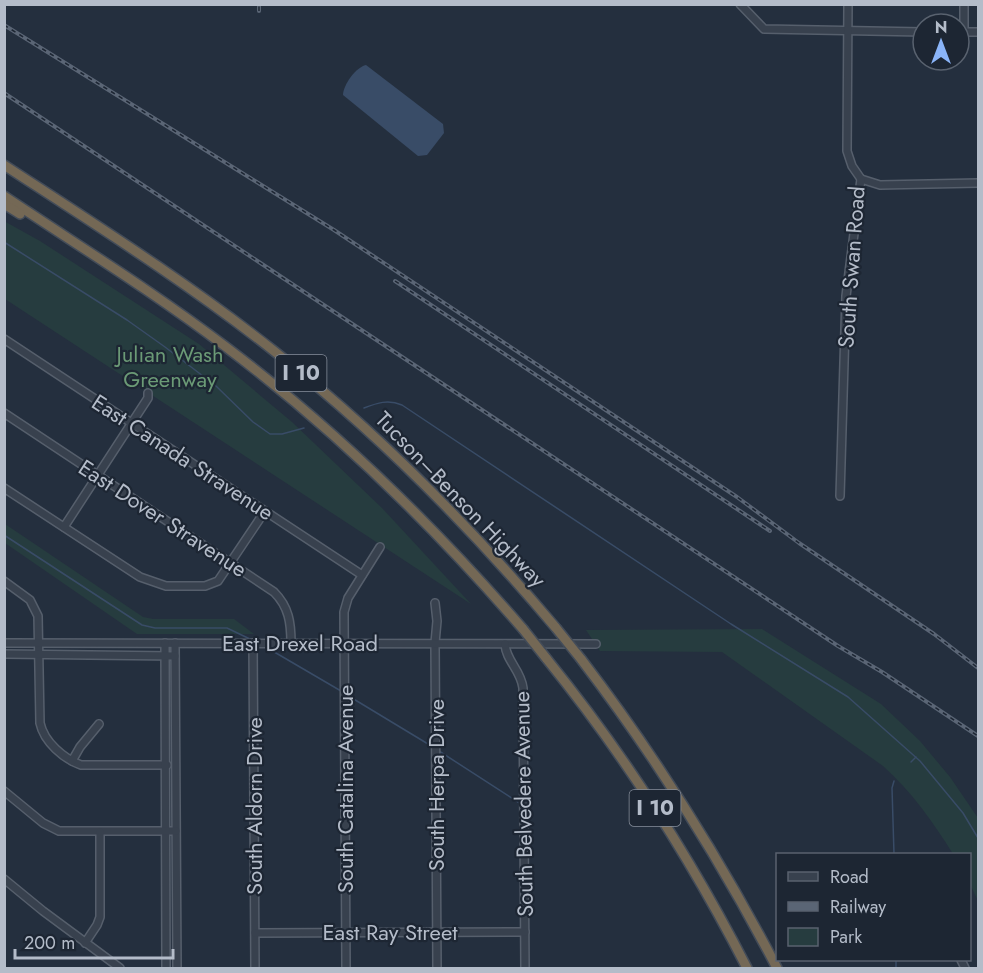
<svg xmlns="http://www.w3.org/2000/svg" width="983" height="973" viewBox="0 0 983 973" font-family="Jost,sans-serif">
	<rect width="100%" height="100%" fill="#242f3e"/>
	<g fill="#263c3f">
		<path d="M4 221 40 241 199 344 292 422 382 508 471 604 5 299Z"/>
		<path d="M5 524 143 617 153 619H234L254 634H137L5 543Z"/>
		<path d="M762 629 881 704 920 741 950 777 978 818V901L970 884V854H953C933 822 912 792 883 766L722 652 600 651 586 630Z"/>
	</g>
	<path fill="#394c67" d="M366 65 443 124 444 133 427 155 418 156 343 95C343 85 356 67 366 65Z"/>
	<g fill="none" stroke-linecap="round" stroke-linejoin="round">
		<g stroke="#394c67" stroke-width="1.5">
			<path d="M4 242 127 320 165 347 216 386 253 422 270 434H282L304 428"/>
			<path d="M364 408C377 403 388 399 402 405L731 624 848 697 920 761 963 813 978 838"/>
			<path d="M4 535 142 625 155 628H227L252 640"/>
			<path d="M264 646 341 691"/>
			<path d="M347 695 433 747"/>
			<path d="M439 751 521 804"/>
			<path d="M911 762 916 757"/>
			<path d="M894 854 892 788 894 781"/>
			<path d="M896 960V968"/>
		</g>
		<defs>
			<g id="minor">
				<path d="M740 4 764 29 923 32"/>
				<path d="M959 32H978"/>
				<path d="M964 32V4"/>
				<path d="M861 179 880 185 978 183"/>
				<path d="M4 339 362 575"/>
				<path d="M4 413 274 592C289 607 291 623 291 643"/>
				<path d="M4 488 140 577 166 586H205L218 581 265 511"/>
				<path d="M840 496 846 296 861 179 852 166 847 151 848 4"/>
				<path d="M64 527 148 398V393"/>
				<path d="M4 581 30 600 38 616 40 723C44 742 64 759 81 765H167"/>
				<path d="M435 603 437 621 435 643 437 968"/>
				<path d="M4 643 596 644"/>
				<path d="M165 643 166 968"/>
				<path d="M175 643 177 968"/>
				<path d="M253 643 255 968"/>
				<path d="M505 644C506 661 521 670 523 688L525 968"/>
				<path d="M4 654 175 656"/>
				<path d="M72 761 80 747 99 724"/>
				<path d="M4 791 43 823 59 831H176"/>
				<path d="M4 879 43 911 120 968"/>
				<path d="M255 933 525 932"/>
				<path d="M85 943 97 925 100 917V832"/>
				<path d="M961 960 965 968"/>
				<path d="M346 968 344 612 348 598 380 547"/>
			</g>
			<g id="highway">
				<path d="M4 165C96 225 188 283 274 351 378 433 471 527 556 628"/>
				<path d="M4 196C79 246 155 293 226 347 336 430 433 525 523 629"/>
				<path d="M4 204 20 214"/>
				<path d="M546 658C624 754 691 859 747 968"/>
				<path d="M581 659C656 757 720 859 777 968"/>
			</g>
		</defs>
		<use href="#minor" stroke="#565f6c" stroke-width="10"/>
		<use href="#highway" stroke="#434c59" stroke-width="12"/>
		<use href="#minor" stroke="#38414e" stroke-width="7"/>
		<use href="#highway" stroke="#746855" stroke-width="9"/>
		<defs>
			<g id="rail">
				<path d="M259 11V4"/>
				<path d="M4 25 334 230 737 497 799 543 934 634 978 668"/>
				<path d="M4 93 838 646 882 672 978 736"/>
				<path d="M395 281 770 531"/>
			</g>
		</defs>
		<use href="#rail" stroke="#5a6575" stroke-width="4"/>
		<use href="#rail" stroke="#1d2633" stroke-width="1.5" stroke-dasharray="4.5" stroke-linecap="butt"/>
		<defs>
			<g id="highway-bridge">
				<path d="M556 628 581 659"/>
				<path d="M523 629 546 658"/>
			</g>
		</defs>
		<use href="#highway-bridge" stroke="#434c59" stroke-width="12" stroke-linecap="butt"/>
		<use href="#highway-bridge" stroke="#746855" stroke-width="9"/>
	</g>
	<g text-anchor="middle" stroke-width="4.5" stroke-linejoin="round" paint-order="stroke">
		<g fill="#1d2633" stroke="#878f9c" stroke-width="1.5">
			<rect x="275.5" y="355" width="51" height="36" rx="4.5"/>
			<rect x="629.5" y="790" width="51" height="36" rx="4.5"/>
		</g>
		<g font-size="21" font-weight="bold" fill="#b4bcc9">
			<text x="301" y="380">I 10</text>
			<text x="655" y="815">I 10</text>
		</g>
		<g font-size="22" fill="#b4bcc9" stroke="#1d2633">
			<text transform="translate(851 267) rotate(-86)" y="8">South Swan Road</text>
			<text transform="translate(183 457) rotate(33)" y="8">East Canada Stravenue</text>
			<text transform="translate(461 499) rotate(46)" y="8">Tucson–Benson Highway</text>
			<text transform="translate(163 518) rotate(33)" y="8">East Dover Stravenue</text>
			<text x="300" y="651">East Drexel Road</text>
			<text transform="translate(436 785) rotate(-90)" y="8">South Herpa Drive</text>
			<text transform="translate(345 789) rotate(-90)" y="8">South Catalina Avenue</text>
			<text transform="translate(523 804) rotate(-91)" y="8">South Belvedere Avenue</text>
			<text transform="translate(254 806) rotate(-90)" y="8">South Aldorn Drive</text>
			<text x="390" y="940">East Ray Street</text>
		</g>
		<g font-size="22" fill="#6b9a76" stroke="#1d2633">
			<text x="170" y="362">Julian Wash<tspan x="170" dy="25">Greenway</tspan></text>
		</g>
	</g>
	<rect width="983" height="973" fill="none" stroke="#b4bcc9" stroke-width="12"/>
	<rect x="776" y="853" width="195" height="108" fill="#1d2633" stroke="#59626f" stroke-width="1.5"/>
	<rect x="788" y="872" width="30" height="9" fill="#38414e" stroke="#59626f" stroke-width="1.5"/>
	<text x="830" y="883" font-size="18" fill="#b4bcc9">Road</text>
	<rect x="788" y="902" width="30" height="9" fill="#5a6575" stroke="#59626f" stroke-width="1.5"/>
	<text x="830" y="913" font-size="18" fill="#b4bcc9">Railway</text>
	<rect x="788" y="928" width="30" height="18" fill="#263c3f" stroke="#59626f" stroke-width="1.5"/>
	<text x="830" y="943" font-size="18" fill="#b4bcc9">Park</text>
	<g transform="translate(941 42)"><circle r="28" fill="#1d2633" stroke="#59626f" stroke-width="1.5"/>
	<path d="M0-4.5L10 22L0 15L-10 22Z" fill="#8ab4f8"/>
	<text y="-9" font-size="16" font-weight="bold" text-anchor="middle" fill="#b4bcc9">N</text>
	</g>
	<path d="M15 949v9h158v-9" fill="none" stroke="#b4bcc9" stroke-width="3"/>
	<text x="24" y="949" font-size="18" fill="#b4bcc9" stroke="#1d2633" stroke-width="4.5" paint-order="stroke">200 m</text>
</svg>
